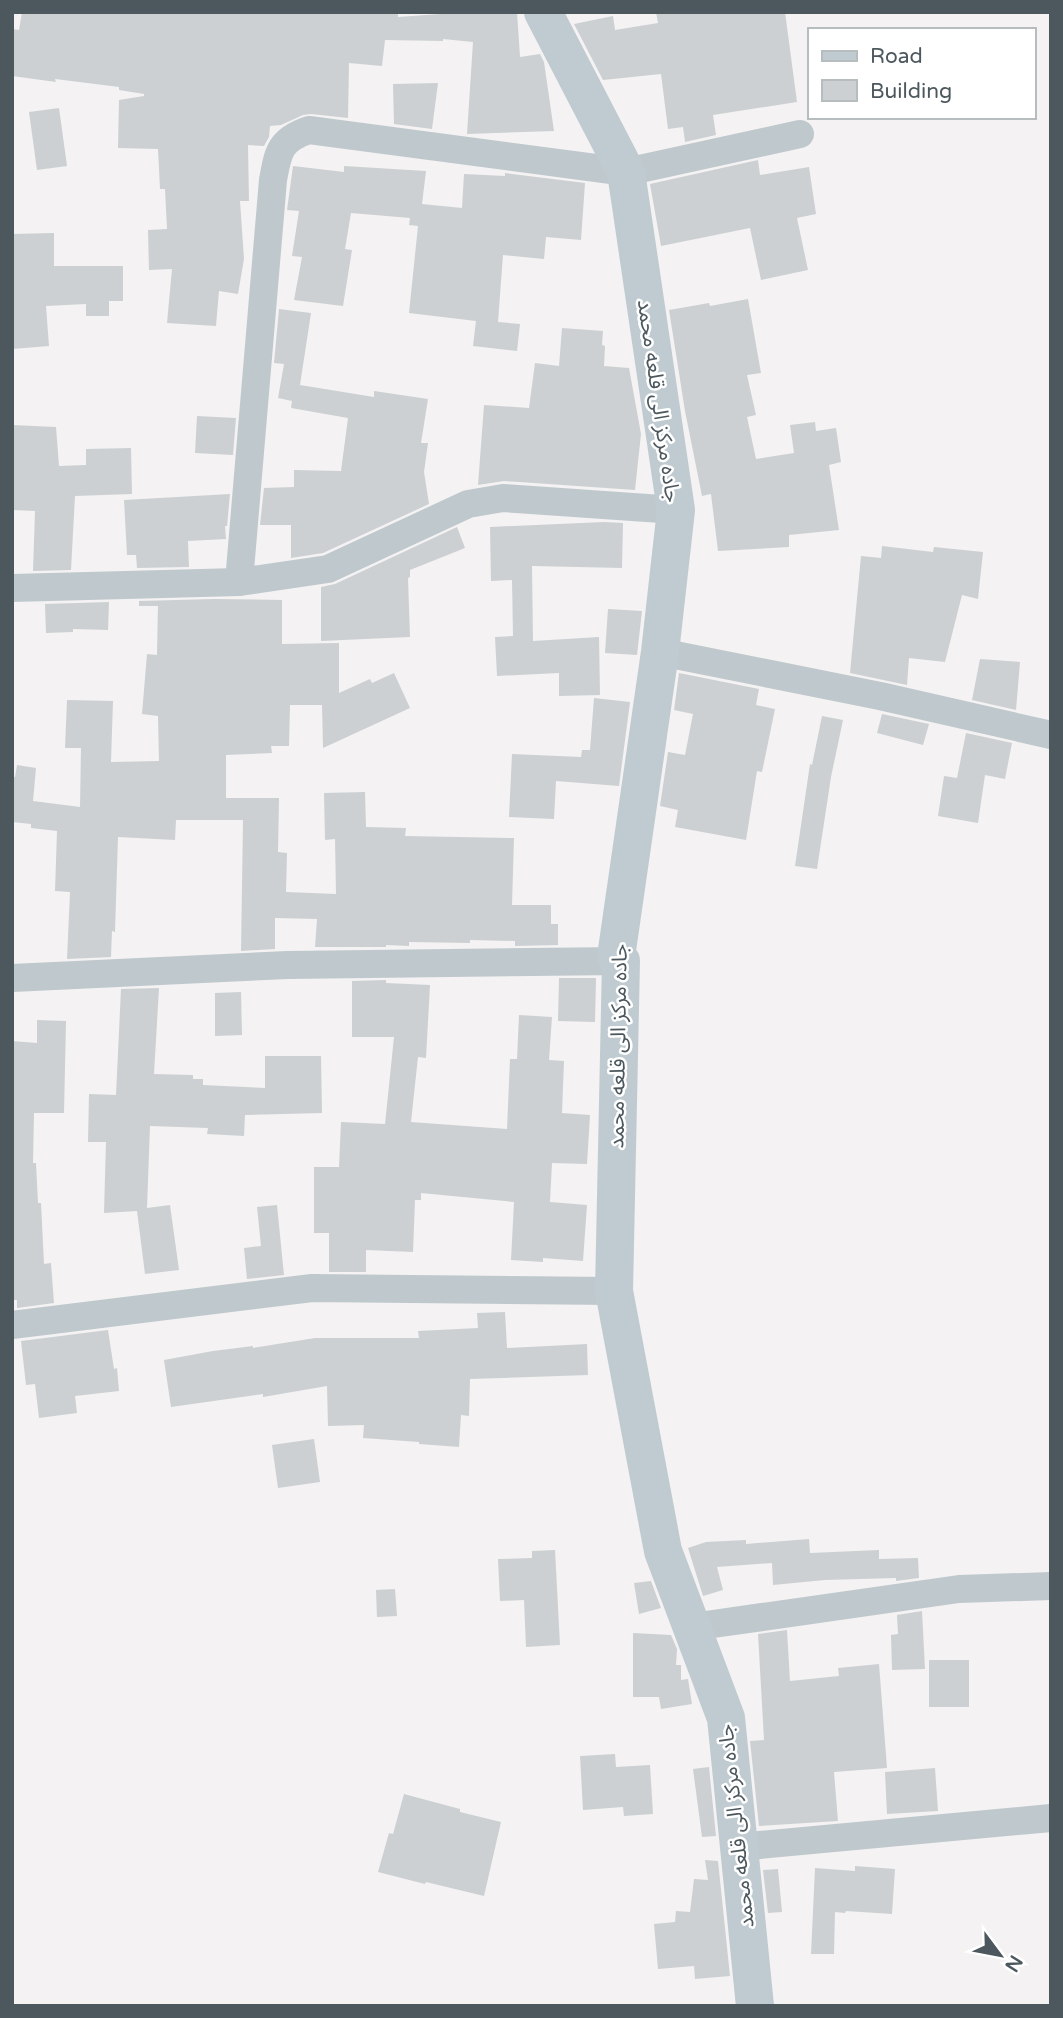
<svg xmlns="http://www.w3.org/2000/svg" width="1063" height="2018" viewBox="0 0 1063 2018" font-family="'Varela Round','Noto Sans Arabic',sans-serif">
	<rect width="100%" height="100%" fill="#f4f2f2"/>
	<g fill="#ccd0d2">
		<path d="M22 12H398V17L468 12H517L520 57 540 54 544 62 554 131 467 134 473 42 443 39V41L385 40 382 66 349 63 348 118 311 114 303 115 281 125 270 126 269 137 264 146 248 145 249 201H240L244 259 238 294 219 291 216 326 167 323 172 269 149 270 148 230 167 229 165 189H160L158 149 118 148 119 100 144 96V94L119 90V87L55 79 56 82 12 76V29L19 30Z"/>
		<path d="M656 12H785L797 102 713 115 716 135 685 142 683 127 668 129 661 74 603 80 574 24 613 16 615 30 658 23Z"/>
		<path d="M438 83 432 129 394 124 393 84Z"/>
		<path d="M59 108 67 166 37 170 29 112Z"/>
		<path d="M758 160 760 175 809 167 816 214 797 218 808 270 761 280 750 228 661 246 650 184Z"/>
		<path d="M293 166 344 172V166L426 171 422 204 462 208 464 174 505 176V173L585 183 581 240 546 237 544 259 503 255 498 322 520 324 517 351 473 346 476 321 409 313 418 226 409 225 410 218 351 213 345 249 352 250 343 306 294 300 302 257 292 256 299 211 287 210Z"/>
		<path d="M54 233V266H123V301H109V316H86V304L46 306 49 346 12 349V234Z"/>
		<path d="M748 299 761 373 747 375 756 415 747 417 756 459 794 453 790 425 815 422 816 431 836 428 841 462 829 465 839 530 789 535V547L718 551 711 494 702 496 685 411 669 310 709 303 710 306Z"/>
		<path d="M279 309 311 313 300 385 374 397V391L428 399 421 443H428L424 472 429 504 323 553 291 558V525H260L264 488 294 487V470L341 471 348 418 291 408 292 401 278 398 284 364 274 363Z"/>
		<path d="M562 328 603 331 602 345 605 346 604 366 629 368 641 434 635 490 504 481 478 485 484 405 529 408 535 363 559 366Z"/>
		<path d="M197 416 236 418 233 455 195 453Z"/>
		<path d="M12 425 56 427 59 466 86 465V449L131 448 132 494 75 496 71 570 33 571 35 511 12 510Z"/>
		<path d="M230 494 227 526H225L226 539 188 541 189 567 137 568 136 555H127L124 500Z"/>
		<path d="M604 522 623 523 622 568 532 566 533 641 599 637 600 695 559 696V673L497 676 495 637 513 636 512 580 491 581 490 527Z"/>
		<path d="M457 527 465 548 410 570V577L408 578 410 637 321 641V587L335 584Z"/>
		<path d="M882 546 933 552 934 547 983 552 978 599 962 595 945 662 909 658 907 685 850 673 861 556 881 558Z"/>
		<path d="M214 599 282 600V644L339 643V693L370 679 372 683 394 673 410 708 323 748 322 705H290L289 746H271L272 753 226 755V798H279L278 852 287 853 286 892 336 894 335 839 325 840 324 793 365 792 366 827 406 828 405 836 514 838 512 905H551V924H558V945L515 946V941L470 940V943L409 942V946L386 945V947H315L317 919 275 918V949L241 951 243 820H176L175 840 118 837 115 932 112 931 111 957 67 959 70 892 55 891 57 831 31 828V824L12 822V777H15L17 765 36 768 33 801 80 807 81 748H65L67 700 113 701 111 762 159 761 158 716 142 714 147 654 157 655 158 606H139V601Z"/>
		<path d="M109 602 108 630 73 629V632L46 633 45 604Z"/>
		<path d="M608 609 642 611 637 655 605 653Z"/>
		<path d="M980 659 1020 662 1016 710 972 700Z"/>
		<path d="M679 673 759 689 756 705 775 709 762 772 757 771 746 840 675 827 678 810 660 806 668 752 685 755 693 714 674 710Z"/>
		<path d="M594 698 630 702 619 786 556 781 554 819 509 817 512 754 581 757 582 750H590Z"/>
		<path d="M882 714 929 724 923 745 877 733Z"/>
		<path d="M822 716 843 720 831 777 817 869 795 866 810 764 812 765Z"/>
		<path d="M966 733 1012 743 1005 779 985 775 978 823 938 816 944 776 957 778Z"/>
		<path d="M559 978H596L595 1022 558 1021Z"/>
		<path d="M386 980V983L430 985 426 1058 418 1057 411 1122 507 1129 510 1059H517L519 1015 552 1017 549 1060 564 1061 562 1113 590 1115 587 1164 552 1163 550 1202 587 1205 583 1261 543 1258V1262L511 1260 514 1202 421 1193V1200H415L413 1252 366 1250V1272H329V1233H314V1167H339L341 1122 385 1124 394 1037H352V981Z"/>
		<path d="M159 988 154 1074 193 1075V1079H203V1085L265 1088V1056H321L322 1113 245 1115 244 1136 207 1134 208 1128 150 1126 147 1208 170 1205 179 1270 145 1274 137 1211 104 1213 106 1142H88L89 1094 116 1095 121 989Z"/>
		<path d="M241 992 242 1035 215 1036V993Z"/>
		<path d="M37 1020 66 1021 64 1113H34L33 1163H36L38 1203H41L44 1264 51 1263 54 1303 17 1308V1300H12V1041L37 1043Z"/>
		<path d="M277 1205 284 1275 247 1279 244 1248 261 1246 257 1207Z"/>
		<path d="M505 1312 507 1348 587 1344 588 1375 470 1379 469 1416 461 1415 459 1447 419 1444V1442L363 1438 364 1425 328 1426 327 1386 263 1397V1394L171 1407 164 1360 213 1351 253 1346V1348L315 1338H419L418 1331 478 1328 477 1313Z"/>
		<path d="M108 1330 114 1369 117 1368 119 1391 75 1396 77 1413 39 1418 35 1384 26 1385 21 1341Z"/>
		<path d="M314 1439 320 1482 278 1488 272 1445Z"/>
		<path d="M809 1539 810 1553 879 1550V1559L918 1558 919 1578 896 1581V1578L825 1580 773 1585 772 1563 717 1567 723 1590 703 1596 688 1548 706 1542 746 1540V1544Z"/>
		<path d="M555 1550 560 1645 526 1647 524 1600 500 1601 498 1559 532 1558V1551Z"/>
		<path d="M651 1581 661 1608 639 1614 634 1583Z"/>
		<path d="M395 1589 397 1616 377 1617 376 1590Z"/>
		<path d="M922 1611 925 1669 892 1670 891 1635 898 1634 897 1615Z"/>
		<path d="M787 1630 790 1681 839 1676 838 1668 879 1664 887 1768 834 1772 838 1821 759 1826 750 1741 764 1740 758 1634Z"/>
		<path d="M633 1633 671 1635 677 1649 676 1665H681V1680L688 1679 692 1704 661 1709 659 1697H633Z"/>
		<rect x="929" y="1660" width="40" height="47"/>
		<path d="M615 1754 616 1767 650 1765 653 1814 624 1816 623 1807 583 1810 580 1756Z"/>
		<path d="M709 1767 716 1836 702 1837 693 1769Z"/>
		<path d="M935 1768 938 1811 887 1814 885 1772Z"/>
		<path d="M404 1794 460 1809V1812L501 1822 484 1896 426 1882 425 1884 378 1872 389 1833 393 1834Z"/>
		<path d="M705 1860 718 1861 730 1976 695 1979 694 1966 658 1969 654 1924 675 1922 676 1911 690 1912 694 1879 708 1880Z"/>
		<path d="M855 1866 895 1869 892 1914 846 1911 845 1913 835 1912 834 1954H811L815 1868 855 1871Z"/>
		<path d="M778 1869 782 1912 768 1913 763 1870Z"/>
	</g>
	<g fill="none" stroke-linecap="round" stroke-linejoin="round">
		<g stroke="#bfc8cc" stroke-width="28">
			<path d="M239 582 273 180C278 153 279 140 309 130L626 172 800 134"/>
			<path d="M12 588 239 582 328 569 468 504 503 498 676 510"/>
			<path d="M660 652 880 696 1051 735"/>
			<path d="M12 978 288 965 621 961"/>
			<path d="M12 1325 312 1288 614 1291"/>
			<path d="M692 1627 959 1589 1051 1586"/>
			<path d="M738 1847 1051 1818"/>
		</g>
		<path stroke="#c0cbd1" stroke-width="38" d="M543 12 626 172 676 510 660 652 616 957 621 961 614 1291 663 1551 726 1718 755 2006"/>
	</g>
	<g text-anchor="middle" stroke-width="5" stroke-linejoin="round" paint-order="stroke">
		<g font-size="21" fill="#4c585d" stroke="#fff">
			<text transform="translate(659 401) rotate(82)" y="7">جاده مرکز الی قلعه محمد</text>
			<text transform="translate(618 1046) rotate(-89)" y="7">جاده مرکز الی قلعه محمد</text>
			<text transform="translate(736 1826) rotate(-96)" y="7">جاده مرکز الی قلعه محمد</text>
		</g>
	</g>
	<rect width="1063" height="2018" fill="none" stroke="#4c585d" stroke-width="28"/>
	<rect x="808" y="28" width="228" height="91" fill="#ffffff" stroke="#b7bcbe" stroke-width="2"/>
	<rect x="822" y="51" width="35" height="10" fill="#c0cbd1" stroke="#b7bcbe" stroke-width="2"/>
	<text x="870" y="63" font-size="21" fill="#4c585d">Road</text>
	<rect x="822" y="80" width="35" height="21" fill="#ccd0d2" stroke="#b7bcbe" stroke-width="2"/>
	<text x="870" y="98" font-size="21" fill="#4c585d">Building</text>
	<g transform="translate(1000 1955) rotate(122)" stroke="#ffffff" stroke-width="5" paint-order="stroke">
	<path d="M0-5L12 26L0 18L-12 26Z" fill="#4c585d"/>
	<text y="-10" font-size="19" font-weight="bold" text-anchor="middle" fill="#4c585d">N</text>
	</g>
</svg>
